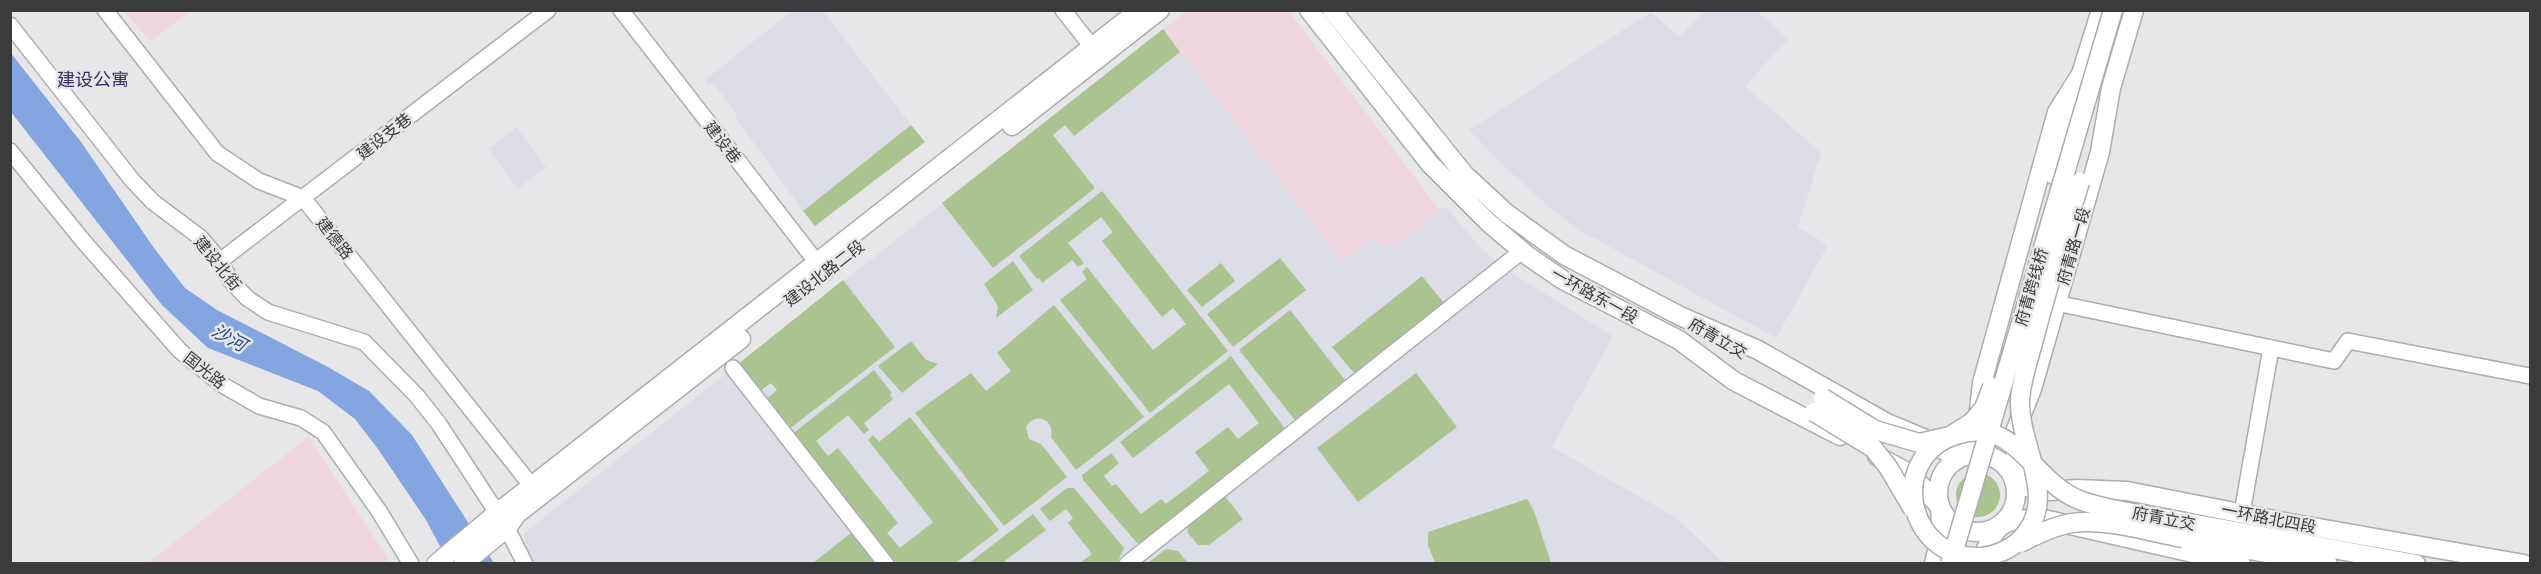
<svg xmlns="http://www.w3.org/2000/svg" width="2541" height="574" viewBox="0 0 2541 574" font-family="'Fira Sans','Noto Sans SC',sans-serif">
	<rect width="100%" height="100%" fill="#e7e7ea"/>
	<g fill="#efd6df">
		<path d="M123 11H190L151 41Z"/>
		<path d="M1187 11H1289L1440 211 1394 247 1383 248 1374 237 1342 262 1163 29Z"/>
		<path d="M308 437 391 563H148Z"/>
	</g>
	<g fill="#dcdde7">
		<path d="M793 10 823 11 911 125 803 211 735 117 737 115 713 83 709 86 705 80Z"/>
		<path d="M1704 11H1757L1788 39 1745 86 1821 153 1798 227 1828 245 1776 338 1581 231 1556 213 1506 168 1469 130 1651 12 1679 37Z"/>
		<path d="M1163 29 1342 262 1374 237 1383 248 1390 242 1394 247 1445 206 1478 245 1502 267 1613 336 1552 447 1675 517 1724 563 531 564 523 534Z"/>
		<path d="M516 127 546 167 518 189 488 149Z"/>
	</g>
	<g fill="#a9c48f">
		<path d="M1163 29 1180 52 1074 136 1065 125 1053 135 1095 188 993 268 942 203Z"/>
		<path d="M911 125 925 142 815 226 803 211Z"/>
		<path d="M1102 191 1228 351 1150 413 1060 300 1087 279 1082 272 1087 267 1153 350 1186 324 1173 308 1162 317 1102 241 1113 232 1101 217 1068 243 1084 263 1078 267 1072 260 1042 283 1039 278 1037 279 1019 256Z"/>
		<path d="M1280 258 1306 290 1233 347 1207 314Z"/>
		<path d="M1013 261 1033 290 996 318 998 306 984 284Z"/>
		<path d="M1221 263 1235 281 1202 307 1187 290Z"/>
		<path d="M1422 276 1444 303 1354 373 1332 347Z"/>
		<path d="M843 280 895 347 788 430 765 400 777 390 771 383 759 392 737 365Z"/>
		<path d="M1054 305 1144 417 1076 470 1051 437C1055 419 1035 411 1026 427L1029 439 1041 444 1067 477 1004 526 915 413 971 373 986 391 1011 371 997 353Z"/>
		<path d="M1290 310 1345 380 1295 420 1239 350Z"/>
		<path d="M911 341 926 360 938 364 902 393 878 366Z"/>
		<path d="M1231 356 1286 430 1142 544 1137 543 1083 480 1082 475 1111 453 1119 463 1104 476 1112 486 1116 484 1141 514 1161 499 1166 504 1209 471 1195 452 1228 427 1238 439 1259 423 1229 384 1133 458 1120 442Z"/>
		<path d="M874 370 892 393 890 395 893 399 864 423 869 430 864 434 848 415 816 441 828 456 838 448 898 523 887 533 900 548 933 522 868 440 873 435 879 442 910 417 999 530 956 563H891L791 435Z"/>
		<path d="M1416 373 1457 427 1358 502 1317 448Z"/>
		<circle cx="1978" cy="495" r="22"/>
		<path d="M1067 488H1074L1124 548 1117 563H1080L1092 554 1068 523 1073 518 1066 509 1050 521 1040 509Z"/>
		<path d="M1223 494 1243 519 1209 545H1198L1188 533 1187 523Z"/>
		<path d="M1527 499 1534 511 1551 563H1435L1428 545V532Z"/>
		<path d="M1033 514 1046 530 1002 563H969Z"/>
		<path d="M851 533 876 563H813Z"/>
		<path d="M1166 549 1178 551 1188 563H1148Z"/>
	</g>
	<path fill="#83a5e0" d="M10 52 81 142 154 248 185 288 217 310 328 367 369 391 412 435 494 563H449L426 520 378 449 355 419 318 391 208 348 162 305 11 112Z"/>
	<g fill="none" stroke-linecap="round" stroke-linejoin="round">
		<defs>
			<g id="minor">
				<path d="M105 10 217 153 259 181 303 198 538 494"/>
				<path d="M621 10 825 273"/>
				<path d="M1063 10 1092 47"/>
				<path d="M10 25 132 180 153 202 201 238 220 261 231 281 247 298 268 312 364 342 417 396 439 424 507 528 525 564"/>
				<path d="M10 151 84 242 180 351 221 384 259 406 301 418 323 432 379 511 411 564"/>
				<path d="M220 261 548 10"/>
				<path d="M2056 303 2334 361 2348 341 2530 376"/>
				<path d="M733 368 886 564"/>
				<path d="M2242 513 2271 348"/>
				<path d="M1127 564 1522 251"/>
			</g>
			<g id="major">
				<path d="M1309 10 1430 164 1489 223 1528 256 1563 280 1679 340 1734 381 1840 436"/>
				<path d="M1332 10 1464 174 1506 213 1564 255 1680 316 1758 350 1887 423 1923 438 1945 451 1964 456 1976 438 1982 383 2057 112 2081 74 2101 10"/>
				<path d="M2134 10 2111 88 2100 152 2032 389 2016 429 2015 481 2030 488 2051 491 2076 489 2127 491 2290 523 2524 564"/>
				<path d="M1012 126 1160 10"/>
				<path d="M2054 175 2076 93"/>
				<circle cx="1977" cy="493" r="39"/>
				<path d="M1877 456 1911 474 1940 507 1941 531 1934 564"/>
				<path d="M2185 522 2416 564"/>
				<path d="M2183 538 2328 564"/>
				<path d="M436 564 497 513 1139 10"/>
				<path d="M463 564 507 528 517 514 741 339"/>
				<path d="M1980 564C1996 521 2003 517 2048 520L2241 564"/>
			</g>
		</defs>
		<use href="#minor" stroke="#adadb0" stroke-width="18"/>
		<use href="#major" stroke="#adadb0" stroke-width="21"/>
		<use href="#minor" stroke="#fff" stroke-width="15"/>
		<use href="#major" stroke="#fff" stroke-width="18"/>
		<defs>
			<g id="major-bridge">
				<path d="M2080 182C2064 234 2048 286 2034 339 2029 359 2021 380 2020 401 2019 447 2060 499 2021 539 2011 549 1995 556 1981 557 1905 560 1886 454 1959 434 2014 419 2030 474 2071 496 2093 509 2157 516 2185 522"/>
				<path d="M1823 398 1875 430 1919 443 1950 436 1972 422 1984 408 1992 387"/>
				<path d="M1814 412 1873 448 1888 467 1913 509"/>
				<path d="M2020 543C2036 535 2054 526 2072 523 2105 518 2149 532 2183 538"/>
				<path d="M1950 564 2113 10"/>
			</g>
		</defs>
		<use href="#major-bridge" stroke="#adadb0" stroke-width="21" stroke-linecap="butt"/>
		<use href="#major-bridge" stroke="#fff" stroke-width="18"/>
	</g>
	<g text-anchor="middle" stroke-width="5" stroke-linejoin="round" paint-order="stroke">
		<g font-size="16" fill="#3a3b3c" stroke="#e7e7ea">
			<text transform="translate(384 136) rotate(-38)" y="6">建设支巷</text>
			<text transform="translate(723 142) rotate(52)" y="6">建设巷</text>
			<text transform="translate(335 238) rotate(52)" y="6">建德路</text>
			<text transform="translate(2073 246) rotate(-74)" y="6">府青路一段</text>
			<text transform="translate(218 263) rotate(51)" y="6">建设北街</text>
			<text transform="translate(824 273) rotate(-38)" y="6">建设北路二段</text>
			<text transform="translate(2031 287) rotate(-74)" y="6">府青跨线桥</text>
			<text transform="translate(1595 295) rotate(29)" y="6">一环路东一段</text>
			<text transform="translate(1718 338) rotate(30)" y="6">府青立交</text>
			<text transform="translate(205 370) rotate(38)" y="6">国光路</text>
			<text transform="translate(2164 518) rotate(11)" y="6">府青立交</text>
			<text transform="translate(2269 518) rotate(11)" y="6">一环路北四段</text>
		</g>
		<g font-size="18" fill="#372e69" stroke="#e7e7ea">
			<text x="93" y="86">建设公寓</text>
		</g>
		<g font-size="18" font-style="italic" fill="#1f458b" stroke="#e7e7ea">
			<text transform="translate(229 338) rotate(29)" y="6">沙河</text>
		</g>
	</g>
	<rect width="2541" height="574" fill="none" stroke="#3a3b3c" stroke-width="24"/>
</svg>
